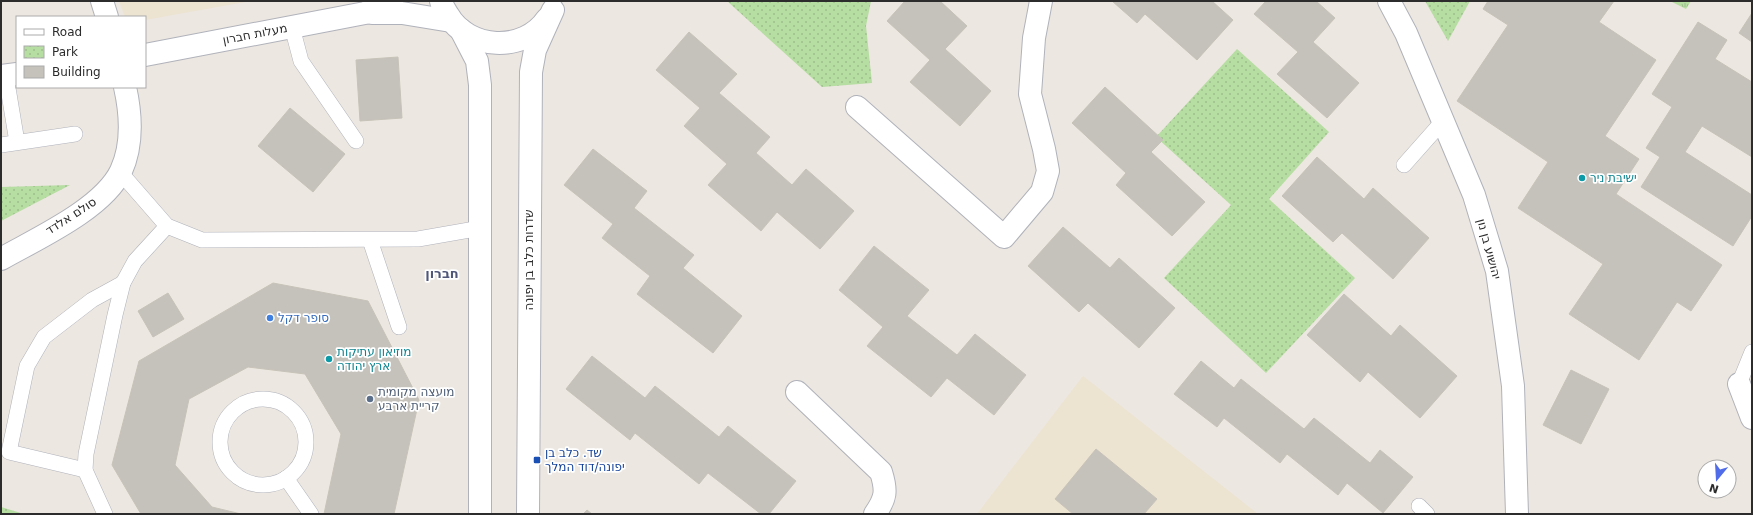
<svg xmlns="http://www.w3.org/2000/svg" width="1753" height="515" viewBox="0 0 1753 515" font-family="'DejaVu Sans',Heebo,sans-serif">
	<defs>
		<pattern id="grass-tufts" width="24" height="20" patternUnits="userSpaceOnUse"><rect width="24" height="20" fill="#b6dda2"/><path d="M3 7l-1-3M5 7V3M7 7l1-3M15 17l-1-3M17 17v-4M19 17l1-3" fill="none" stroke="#9dbe8c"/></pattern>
		<pattern id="park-dots" width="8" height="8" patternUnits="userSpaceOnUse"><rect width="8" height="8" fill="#b6dda2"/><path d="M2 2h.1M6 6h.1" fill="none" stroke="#9dbe8c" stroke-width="1.8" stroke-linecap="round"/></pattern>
	</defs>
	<rect width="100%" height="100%" fill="#ece7e0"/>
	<g fill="#ece3d1">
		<path d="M119 1H251L145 20V17H125Z"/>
		<path d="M1083 376 1258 514H977Z"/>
	</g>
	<path fill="url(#grass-tufts)" d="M1670 1H1691L1686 9Z"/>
	<g fill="url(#park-dots)">
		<path d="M727 1H871L866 26 872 83 822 87Z"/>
		<path d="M1425 1H1470L1448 41Z"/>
		<path d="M1237 49 1329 132 1269 199 1355 278 1266 373 1164 278 1231 205 1156 137Z"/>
		<path d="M70 185 1 221V187Z"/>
		<path d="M1 507 24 514H1Z"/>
	</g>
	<g fill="#c5c1bb" stroke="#c8c3b9">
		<path d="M905 1H940L967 26 945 49 991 91 960 126 910 82 930 60 887 21Z"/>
		<path d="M1112 1H1212L1233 20 1197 60 1145 14 1137 23Z"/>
		<path d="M1266 1H1316L1335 18 1313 42 1359 83 1327 118 1277 74 1298 52 1254 14Z"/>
		<path d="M1488 1H1614L1599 22 1656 60 1605 136 1639 159 1616 194 1722 265 1691 311 1677 302 1639 360 1569 314 1603 264 1518 208 1548 162 1457 101 1508 25 1483 9Z"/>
		<path d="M1752 13V42L1739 33Z"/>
		<path d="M1698 22 1727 40 1715 59 1752 82V157L1702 126 1685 152 1752 195V216L1733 246 1641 187 1660 157 1646 148 1672 107 1652 94Z"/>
		<path d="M689 32 737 74 719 93 770 137 756 153 792 185 806 169 854 211 820 249 777 212 761 231 708 185 727 164 684 126 700 108 656 70Z"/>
		<path d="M398 57 402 118 360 121 356 60Z"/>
		<path d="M1105 87 1163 140 1151 152 1205 202 1172 236 1116 185 1126 173 1072 123Z"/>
		<path d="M290 108 345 154 313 192 258 146Z"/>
		<path d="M593 149 647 191 634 208 694 255 683 268 742 316 713 353 637 294 650 276 602 238 613 224 564 185Z"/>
		<path d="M1317 157 1364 199 1373 188 1429 238 1393 279 1342 233 1333 242 1282 196Z"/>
		<path d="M1063 227 1110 268 1119 258 1175 308 1139 348 1088 303 1079 312 1028 266Z"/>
		<path d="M874 246 929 290 907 316 957 355 975 334 1026 375 994 415 947 378 931 397 867 346 883 327 839 290Z"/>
		<path d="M273 283 368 301 419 400 394 514H324L341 434 305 374 248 367 189 399 175 465 212 507 241 514H141L112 465 139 361Z"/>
		<path d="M168 293 184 319 153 337 138 311Z"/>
		<path d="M1344 294 1391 336 1400 325 1457 376 1420 418 1368 372 1360 382 1307 335Z"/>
		<path d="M592 356 645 398 655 386 719 437 728 426 796 481 769 514H761L708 473 699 484 635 433 630 440 566 389Z"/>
		<path d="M1201 361 1234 388 1241 379 1304 429 1314 418 1370 463 1380 450 1413 477 1383 513 1347 483 1338 495 1287 454 1280 463 1224 418 1217 427 1174 394Z"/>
		<path d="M1571 370 1609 389 1581 444 1543 425Z"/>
		<path d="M1096 449 1157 499 1144 514H1073L1055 499Z"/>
		<path d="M587 510 592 514H583Z"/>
	</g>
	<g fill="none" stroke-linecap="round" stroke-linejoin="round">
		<defs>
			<g id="lane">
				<path d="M292 27 301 61 356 141"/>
				<path d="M6 76 17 142"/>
				<path d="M1 145 75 134"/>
				<path d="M1404 165 1443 121"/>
				<path d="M120 172 167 226 202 240 418 239 481 228"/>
				<path d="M370 240 399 327"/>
				<path d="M1739 384 1752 352"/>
				<circle cx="263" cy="442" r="43"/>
				<path d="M85 470 9 452 27 366 44 337 92 300 123 283"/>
				<path d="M286 478 311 514"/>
				<path d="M1419 506 1427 514"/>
				<path d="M105 514 85 470 86 454 115 315 123 283 135 261 167 226"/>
			</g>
			<g id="street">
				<path d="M102 1 107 17"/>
				<path d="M1389 1 1406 33 1474 195 1497 271 1513 386 1517 514"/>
				<path d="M372 13H402L451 21"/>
				<path d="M145 55 365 13 392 1"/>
				<path d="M1 76 17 74"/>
				<path d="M857 107 1004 237 1042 192 1048 171 1044 149 1030 94 1034 38 1041 1"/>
				<path d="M1 259C36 239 103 209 121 171 133 145 131 114 125 87"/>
				<path d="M1739 384 1752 418"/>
				<path d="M797 392 881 472C887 491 886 498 875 514"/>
			</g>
			<g id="secondary">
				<path d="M441 1C442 6 445 10 448 15 468 50 524 53 547 19"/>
				<path d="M461 30 477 61 480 85V514"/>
				<path d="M528 514 531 72 535 50 553 10"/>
			</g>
		</defs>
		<use href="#lane" stroke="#b0b2bb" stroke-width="16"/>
		<use href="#street" stroke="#b0b2bb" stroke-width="24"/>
		<use href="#secondary" stroke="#b0b2bb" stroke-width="24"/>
		<use href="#lane" stroke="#fff" stroke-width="15"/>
		<use href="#street" stroke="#fff" stroke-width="22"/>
		<use href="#secondary" stroke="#fff" stroke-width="22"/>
	</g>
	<g fill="#0f9aa8" stroke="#fff" stroke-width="1.5">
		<circle cx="1582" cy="178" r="4"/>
		<circle cx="329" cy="359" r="4"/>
	</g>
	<circle fill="#3f7fe0" stroke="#fff" stroke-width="1.5" cx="270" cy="318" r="4"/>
	<circle fill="#5c6f8a" stroke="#fff" stroke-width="1.5" cx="370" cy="399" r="4"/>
	<rect fill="#1a4fb4" stroke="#fff" stroke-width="1.5" x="533" y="456" width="8" height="8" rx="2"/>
	<g text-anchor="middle" stroke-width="3.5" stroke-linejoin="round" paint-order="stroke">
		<g font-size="12" fill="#2c2c2c" stroke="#fff">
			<text transform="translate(255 34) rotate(-11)" y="4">מעלות חברון</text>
			<text transform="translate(71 216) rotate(-33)" y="4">סולם אלדד</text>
			<text transform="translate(1489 249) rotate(75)" y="4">יהושוע בן נון</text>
			<text transform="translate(529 260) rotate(-90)" y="4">שדרות כלב בן יפונה</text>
		</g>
		<g font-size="12" fill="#0d838f" stroke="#fff" text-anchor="start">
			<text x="1590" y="182">ישיבת ניר</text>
			<text x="337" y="356">מוזיאון עתיקות<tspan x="337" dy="14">ארץ יהודה</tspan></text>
		</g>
		<g font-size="12" fill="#366cbe" stroke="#fff" text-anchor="start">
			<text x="278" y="322">סופר דקל</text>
		</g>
		<g font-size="12" fill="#4e5e75" stroke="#fff" text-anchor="start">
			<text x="378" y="396">מועצה מקומית<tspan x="378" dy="14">קריית ארבע</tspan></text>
		</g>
		<g font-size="12" fill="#164399" stroke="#fff" text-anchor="start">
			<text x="545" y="457">שד. כלב בן<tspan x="545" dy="14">יפונה/דוד המלך</tspan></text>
		</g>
		<g font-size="13" font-weight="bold" fill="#505779" stroke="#fff">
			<text x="442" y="278">חברון</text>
		</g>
	</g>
	<rect width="1753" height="515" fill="none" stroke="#2c2c2c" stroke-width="4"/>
	<rect x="16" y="16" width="130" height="72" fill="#ffffff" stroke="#ababab"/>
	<rect x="24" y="29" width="20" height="6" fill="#ffffff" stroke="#ababab"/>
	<text x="52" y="36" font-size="12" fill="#2c2c2c">Road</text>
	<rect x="24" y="46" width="20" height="12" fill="url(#park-dots)" stroke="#ababab"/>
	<text x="52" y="56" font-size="12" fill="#2c2c2c">Park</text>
	<rect x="24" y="66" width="20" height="12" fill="#c5c1bb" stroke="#ababab"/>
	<text x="52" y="76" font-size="12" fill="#2c2c2c">Building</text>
	<g transform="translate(1717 479) rotate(198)"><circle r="19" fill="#ffffff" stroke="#ababab"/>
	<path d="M0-3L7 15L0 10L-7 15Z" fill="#506ce9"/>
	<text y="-6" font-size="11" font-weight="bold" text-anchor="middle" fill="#2c2c2c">N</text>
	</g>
</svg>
